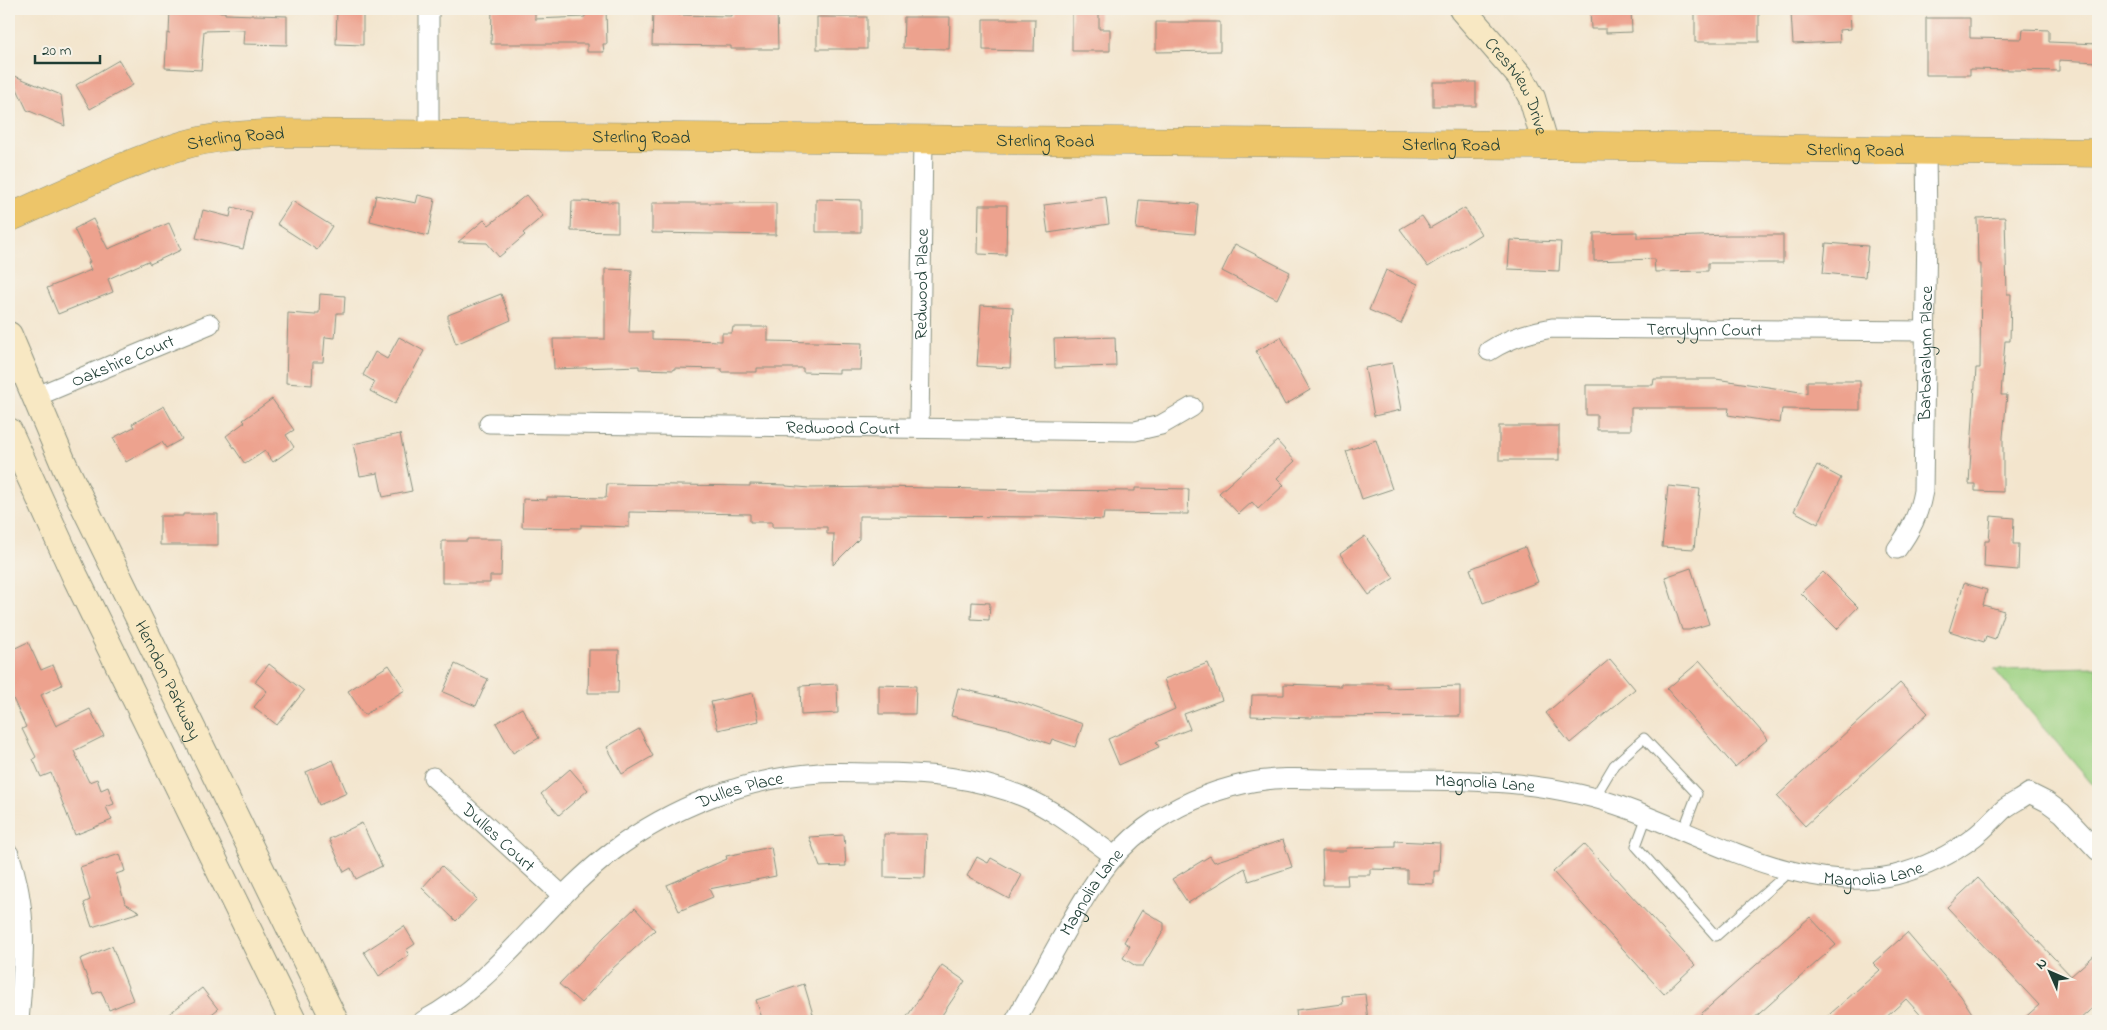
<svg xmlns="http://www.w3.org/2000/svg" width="2107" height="1030" viewBox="0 0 2107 1030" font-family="'Indie Flower',sans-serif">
	<rect width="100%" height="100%" fill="#f7f3e8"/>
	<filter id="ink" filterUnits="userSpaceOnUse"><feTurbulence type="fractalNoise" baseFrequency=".02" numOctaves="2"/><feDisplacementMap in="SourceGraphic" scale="10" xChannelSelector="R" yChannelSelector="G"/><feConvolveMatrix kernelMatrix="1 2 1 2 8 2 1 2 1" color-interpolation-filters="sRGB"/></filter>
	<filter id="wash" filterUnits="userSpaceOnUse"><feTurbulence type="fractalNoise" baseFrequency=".0096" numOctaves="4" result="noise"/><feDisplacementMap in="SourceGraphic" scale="20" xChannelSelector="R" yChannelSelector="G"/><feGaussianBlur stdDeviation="1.12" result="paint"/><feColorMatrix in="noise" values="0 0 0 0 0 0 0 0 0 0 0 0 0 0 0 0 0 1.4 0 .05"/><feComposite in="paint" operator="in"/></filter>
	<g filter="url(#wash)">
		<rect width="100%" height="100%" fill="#f3e5cd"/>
		<path fill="#9cd182" stroke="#5e875b" d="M2098 667V791L1994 669Z"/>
		<g id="blocks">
			<g fill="#eda28e">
				<path d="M170 9 225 12V14L287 16V45L243 44 244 30 204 31 201 70 165 68 167 33 169 34Z"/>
				<path d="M337 9H363V45L336 44Z"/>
				<path d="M492 9H535V19L585 17V9H606L607 44H603L604 52H587V44H491Z"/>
				<path d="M653 9H679V15L732 16V9H777L778 49H731V46L652 45Z"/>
				<path d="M1072 9H1099V29H1110V51H1072Z"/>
				<path d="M1590 9H1631L1632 32 1606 33V29H1591Z"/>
				<path d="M1850 9 1851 29 1839 30 1840 42 1793 44 1791 13Z"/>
				<rect x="1695" y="13" width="64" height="29"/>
				<rect x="817" y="17" width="50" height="32"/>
				<path d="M904 17H950L949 49 903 48Z"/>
				<path d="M1926 18H1970V38L2022 39 2023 29 2049 30V42L2098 44V62L2059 60V71L1970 69V75H1926Z"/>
				<path d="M983 19H1035L1034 51 983 50Z"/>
				<path d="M1156 22H1220V51L1156 52Z"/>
				<path d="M119 60 133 85 90 109 76 85Z"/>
				<path d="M10 74 61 95 65 126 27 110Z"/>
				<rect x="1433" y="82" width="43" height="24"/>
				<path d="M376 195 416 203 418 195 435 199 428 236 370 221Z"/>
				<path d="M526 195 543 216 523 233 525 235 499 257 487 243 458 242 484 220 489 225Z"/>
				<path d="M1106 197 1109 224 1048 233 1044 205Z"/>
				<path d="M816 199 861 200V232H816Z"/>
				<path d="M1139 200 1198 204 1195 234 1136 229Z"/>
				<path d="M292 201 332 226 317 250 277 224Z"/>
				<path d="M572 201 618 202V232L571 231Z"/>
				<path d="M652 203H776V235L652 233Z"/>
				<path d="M979 205H1007L1006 255 978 254Z"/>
				<path d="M232 207 252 212 243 249 196 238 203 210 230 217Z"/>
				<path d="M1465 208 1481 234 1428 267 1400 229 1422 216 1430 228Z"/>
				<path d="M2005 217 2007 294H2011L2010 341H2005L2001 395H2007L2003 437V492L1975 491V484H1969L1976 368H1980L1981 264H1978L1977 218Z"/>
				<path d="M93 219 108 249 169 223 181 250 150 264 148 261 108 279 113 292 58 314 47 288 91 270 88 263 90 262 74 229Z"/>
				<path d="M1637 232V238L1729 235H1783V263H1708V271L1655 272 1654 259 1594 261V233Z"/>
				<path d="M1510 240 1561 242 1559 271 1508 269Z"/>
				<path d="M1826 243 1868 246 1865 277 1823 273Z"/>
				<path d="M1235 244 1290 272 1277 299 1222 271Z"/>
				<path d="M605 269 632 270 629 332H652V339L722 341V333H732L733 327H768V341L862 343 861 370H839V373L803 372V368H757V372H722V369L674 368V370L639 369V366L554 369 553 339H605Z"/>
				<path d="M1386 270 1418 284 1401 324 1369 310Z"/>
				<path d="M320 294 345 296 344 313H337L335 338 325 337 323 362H313L312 385 286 383 288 313 315 315V313H319Z"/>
				<path d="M501 294 511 320 456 344 448 322V315Z"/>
				<path d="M981 305 1013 307 1010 368 977 366Z"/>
				<path d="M399 337 424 351 395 404 370 391 375 382 363 375 375 352 387 359Z"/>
				<path d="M1115 337 1116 366 1055 368 1054 339Z"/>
				<path d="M1281 337 1310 390 1285 405 1256 351Z"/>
				<path d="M1392 363 1401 410 1374 416 1365 368Z"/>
				<path d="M1654 379H1716L1807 393V381H1860V410L1782 409 1780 423 1728 415 1729 408H1631V430H1597V415H1586V385H1653Z"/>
				<path d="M272 399 294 430 286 435 294 447 273 462 265 451 245 464 226 436 245 422 243 420Z"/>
				<path d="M164 406 182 439 166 448 162 442 126 462 113 438 134 427 132 424Z"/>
				<rect x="1499" y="426" width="60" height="34"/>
				<path d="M400 434 412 491 383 497 378 473 360 476 353 444Z"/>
				<path d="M1376 440 1392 489 1362 499 1346 451Z"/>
				<path d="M1277 441 1295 461 1277 478 1284 485 1258 509 1252 502 1239 514 1219 493Z"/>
				<path d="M1817 465 1841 478 1818 524 1794 511Z"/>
				<path d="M607 484 750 486V484L786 485V486L810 488 882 487 1030 490 1135 491V488L1189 489 1188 514 1104 513 1103 520 1056 517 859 516V539L833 565 834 534H827V527H772V522H750V514L629 512V527L581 525V528L522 527 523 499 547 500V497L606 498Z"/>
				<path d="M1668 486 1700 489 1694 549 1662 547Z"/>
				<path d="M183 514H218V545H160V516H183Z"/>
				<path d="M1991 516 2014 518 2013 544H2019L2018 570 1984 567 1985 541H1989Z"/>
				<path d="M1365 536 1394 578 1369 595 1340 554Z"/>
				<path d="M467 539H502L501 576H490V583H442V541H467Z"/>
				<path d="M1525 547 1538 582 1483 603 1470 569Z"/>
				<path d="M1691 568 1709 624 1689 630H1682L1665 577Z"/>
				<path d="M1823 572 1858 607 1837 629 1801 593Z"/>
				<path d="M1964 583 1987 590 1983 605 2004 611 1995 639 1986 636 1984 642 1949 631Z"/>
				<path d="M972 602 990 603 989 620 971 619Z"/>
				<path d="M28 642 41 670 53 665 62 685 41 695 56 726 90 709 104 736 74 751 89 782 97 779 101 790 108 787 114 804 106 807 112 820 75 835 51 773 41 777 33 759 36 757 22 729 26 727 9 690V651Z"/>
				<path d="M589 650H619L618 693H588Z"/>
				<path d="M1610 659 1635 689 1570 743 1546 713Z"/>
				<path d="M1700 661 1768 739 1735 767 1667 689Z"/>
				<path d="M1208 663 1222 700 1184 714 1190 729 1156 742 1159 747 1119 765 1108 739 1175 709 1164 679Z"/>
				<path d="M269 664 304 691 277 725 254 707 267 691 255 682Z"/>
				<path d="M455 664 488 679 476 706 443 692Z"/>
				<path d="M389 665 405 690 364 715 348 691Z"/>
				<path d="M1900 683 1928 713 1805 826 1777 796Z"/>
				<path d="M837 684 838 713 801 715 800 686Z"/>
				<path d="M1284 684 1341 686V684H1388V688L1460 686V716L1312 717V718L1251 716 1252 695H1284Z"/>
				<path d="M879 685 916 686 915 714H879Z"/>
				<path d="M958 688 1022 703 1083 724 1075 747 1052 739 1050 744 1008 729 951 716Z"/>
				<path d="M753 693 759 721 718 730 711 702Z"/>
				<path d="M522 708 539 738 513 753 496 723Z"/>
				<path d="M639 729 653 756 622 774 607 747Z"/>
				<path d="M333 760 347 793 319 805 306 772Z"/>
				<path d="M570 769 588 790 559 815 541 794Z"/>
				<path d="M362 823 382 866 356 879 351 868 344 872 329 839Z"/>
				<path d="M884 834H927L925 878 884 877Z"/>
				<path d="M844 835 846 866 820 867 809 837Z"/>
				<path d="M1283 840 1292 867 1249 881 1245 868 1188 903 1172 879 1210 856 1214 862Z"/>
				<path d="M1395 841 1440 843 1439 871H1434V884L1407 883V870L1370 869V875H1347L1348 885H1323L1322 851H1346L1347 848 1395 847Z"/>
				<path d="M1584 844 1695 965 1664 994 1553 872Z"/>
				<path d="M771 847 776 876 709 889 713 897 679 911 667 885 727 859 726 856Z"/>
				<path d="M120 854 125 871 116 874 125 903 140 912 92 927 84 903 90 900 80 867Z"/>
				<path d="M977 857 988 863 991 858 1022 875 1009 899 967 876Z"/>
				<path d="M442 866 477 899 456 921 422 888Z"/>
				<path d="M1978 878 2071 976 2098 952V1003L2078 1021H2021L2039 1005 1947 907Z"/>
				<path d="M635 908 655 930 612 969 581 1003 559 984 605 936Z"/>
				<path d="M1142 910 1164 923V930L1143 966H1136L1123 958 1130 946 1124 942Z"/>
				<path d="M1810 917 1836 945 1751 1021H1693Z"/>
				<path d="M404 926 415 944 406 950 409 955 379 976 364 952Z"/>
				<path d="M1907 933 1961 996 1977 1021H1926L1906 999 1882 1021H1822L1880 970 1873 963Z"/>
				<path d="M112 946 133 1000 109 1010 101 991 93 994 80 959Z"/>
				<path d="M942 965 965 981 938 1021H904Z"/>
				<path d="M804 984 815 1021H763L756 1000Z"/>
				<path d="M202 988 218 1009 203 1021H160Z"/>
				<path d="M1365 994 1368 1021H1297L1296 1010 1343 1004 1342 996Z"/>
			</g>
		</g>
	</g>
	<g filter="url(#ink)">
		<use href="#blocks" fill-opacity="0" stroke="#899180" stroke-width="1"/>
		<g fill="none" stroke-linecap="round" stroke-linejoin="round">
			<defs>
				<g id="service">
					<path d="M1595 797 1614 765 1644 738 1697 794 1683 831"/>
					<path d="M1647 816 1636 846 1716 936 1790 871"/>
				</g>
				<g id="minor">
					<path d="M429 133V9"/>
					<path id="s1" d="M1489 351C1509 338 1529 332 1552 328L1926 331"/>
					<path id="s2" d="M35 397 210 324"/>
					<path id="s3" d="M489 423 1135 431 1161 425 1192 407"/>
					<path id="s4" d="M919 428 923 139"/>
					<path id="s5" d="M1897 549C1911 530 1919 514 1923 491L1927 226 1926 151"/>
					<path id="s6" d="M433 777 563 896"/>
					<path d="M9 854C29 910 24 963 19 1021"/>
					<path id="s7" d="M423 1021C500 980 544 903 613 851 672 807 745 778 819 773 838 772 857 773 875 773 926 773 976 777 1024 797 1057 811 1085 835 1114 856"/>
					<path id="s8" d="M1015 1021C1030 994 1046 966 1061 939 1084 898 1106 857 1145 828 1175 806 1211 791 1247 783 1282 775 1322 780 1358 780 1451 780 1543 776 1631 810 1714 841 1803 895 1895 875 1923 868 1951 855 1974 837 1985 829 1994 818 2004 809 2012 803 2021 799 2029 793L2047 802 2062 813 2098 851"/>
				</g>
				<g id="secondary">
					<path id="s9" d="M1462 9 1520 76 1532 98 1546 146"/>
					<path id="s10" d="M9 335 65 467 335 1021"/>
					<path d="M9 431 75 576 293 1021"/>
				</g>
				<g id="primary">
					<path id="s11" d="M9 218C66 193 124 163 184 145 214 136 247 135 279 133L1531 145 2098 153"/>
				</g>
			</defs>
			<use href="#service" stroke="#899180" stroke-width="11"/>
			<use href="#minor" stroke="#899180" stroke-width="21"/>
			<use href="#secondary" stroke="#899180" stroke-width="28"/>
			<use href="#primary" stroke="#899180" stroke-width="29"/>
			<use href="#service" stroke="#fff" stroke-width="9"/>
			<use href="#minor" stroke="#fff" stroke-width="19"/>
			<use href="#secondary" stroke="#f8e8c3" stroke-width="26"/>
			<use href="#primary" stroke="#edc569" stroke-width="28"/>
		</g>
	</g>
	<g text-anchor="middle" stroke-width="4.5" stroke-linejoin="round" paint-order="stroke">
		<g font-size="18" fill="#1f3d34" stroke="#f7f3e8">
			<text dy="6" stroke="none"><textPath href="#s9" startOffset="96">Crestview Drive</textPath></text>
			<text dy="6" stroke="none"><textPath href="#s11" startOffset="648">Sterling Road</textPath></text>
			<text dy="6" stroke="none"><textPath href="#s11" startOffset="242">Sterling Road</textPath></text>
			<text dy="6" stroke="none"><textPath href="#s11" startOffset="1052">Sterling Road</textPath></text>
			<text dy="6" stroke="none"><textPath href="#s11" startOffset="1458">Sterling Road</textPath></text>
			<text dy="6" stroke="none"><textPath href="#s11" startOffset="1862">Sterling Road</textPath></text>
			<text dy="6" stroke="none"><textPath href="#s4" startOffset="144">Redwood Place</textPath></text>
			<text dy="6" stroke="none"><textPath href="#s1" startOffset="220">Terrylynn Court</textPath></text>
			<text dy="6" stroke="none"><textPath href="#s5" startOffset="202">Barbaralynn Place</textPath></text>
			<text dy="6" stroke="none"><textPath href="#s2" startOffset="95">Oakshire Court</textPath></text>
			<text dy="6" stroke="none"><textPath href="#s3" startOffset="354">Redwood Court</textPath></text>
			<text dy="6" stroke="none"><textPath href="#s10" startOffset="380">Herndon Parkway</textPath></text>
			<text dy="6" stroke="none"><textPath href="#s8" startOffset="585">Magnolia Lane</textPath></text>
			<text dy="6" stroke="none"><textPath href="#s7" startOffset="398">Dulles Place</textPath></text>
			<text dy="6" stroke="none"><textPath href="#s6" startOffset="89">Dulles Court</textPath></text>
			<text dy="6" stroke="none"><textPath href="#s8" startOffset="989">Magnolia Lane</textPath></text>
			<text dy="6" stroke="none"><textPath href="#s8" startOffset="150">Magnolia Lane</textPath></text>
		</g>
	</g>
	<rect width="2107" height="1030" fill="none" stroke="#f7f3e8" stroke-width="30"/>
	<g transform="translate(2050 972) rotate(315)" stroke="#f7f3e8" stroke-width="4" paint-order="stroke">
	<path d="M0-4L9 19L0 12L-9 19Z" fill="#1f3d34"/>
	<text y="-8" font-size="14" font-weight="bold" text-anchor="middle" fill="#1f3d34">N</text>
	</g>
	<path d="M35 55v8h65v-8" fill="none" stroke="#1f3d34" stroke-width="2.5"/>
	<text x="42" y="55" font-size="15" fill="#1f3d34" stroke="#f7f3e8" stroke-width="4" paint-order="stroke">20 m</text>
</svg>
